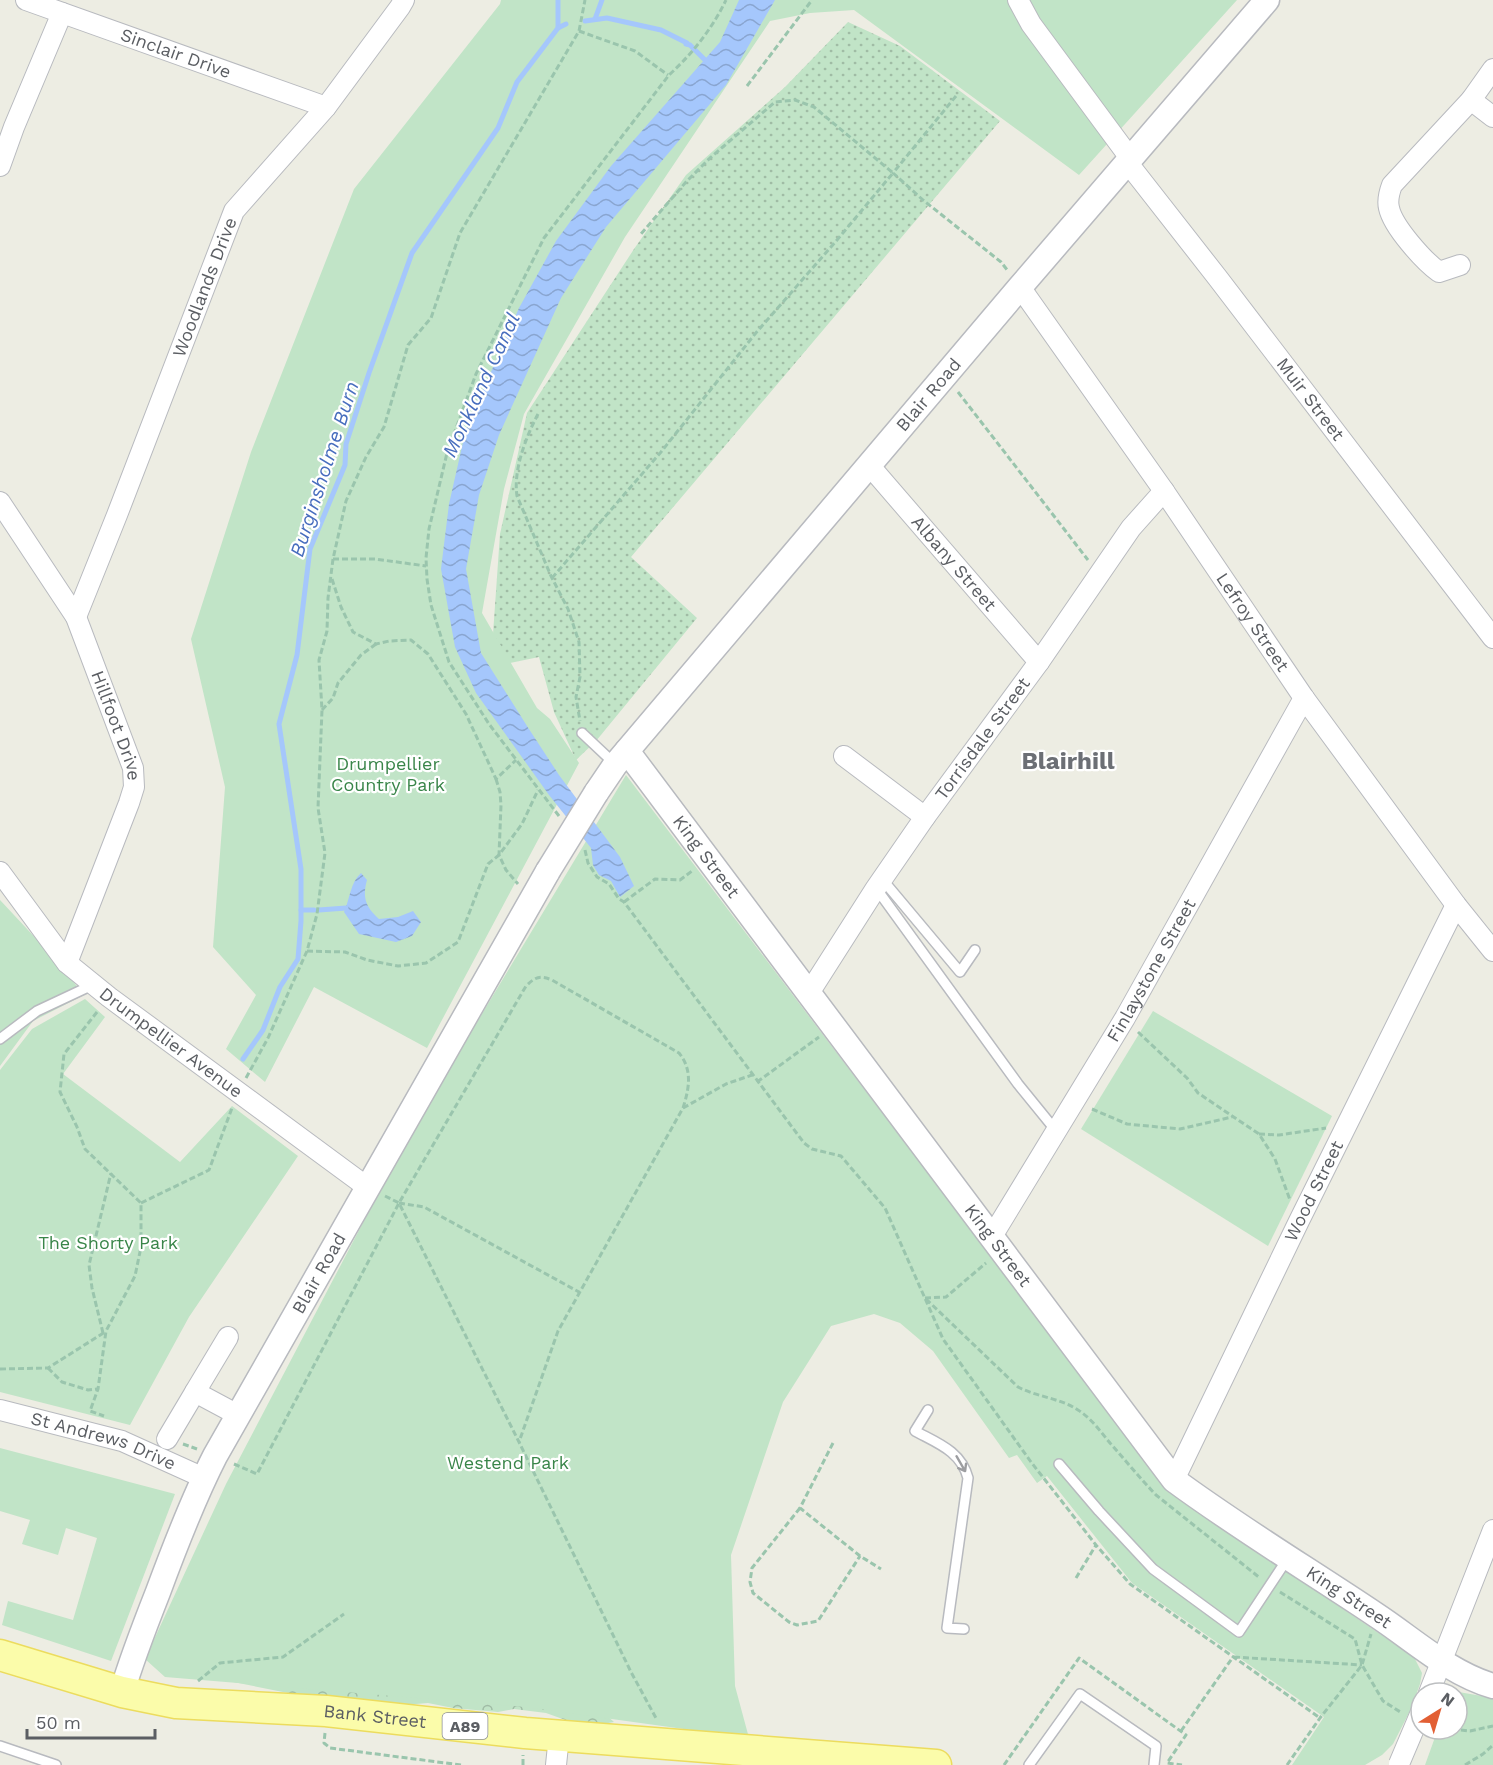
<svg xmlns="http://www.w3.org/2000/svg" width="1493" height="1765" viewBox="0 0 1493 1765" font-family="'Work Sans',sans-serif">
	<defs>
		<pattern id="grass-dots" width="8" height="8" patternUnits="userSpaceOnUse" patternTransform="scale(1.5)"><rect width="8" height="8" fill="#c1e4c7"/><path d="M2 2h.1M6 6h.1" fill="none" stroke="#a0bca5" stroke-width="1.8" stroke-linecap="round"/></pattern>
		<pattern id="forest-crowns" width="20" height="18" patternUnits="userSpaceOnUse" patternTransform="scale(1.5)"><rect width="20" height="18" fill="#c1e4c7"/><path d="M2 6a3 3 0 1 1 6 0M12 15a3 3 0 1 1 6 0" fill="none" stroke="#a0bca5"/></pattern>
		<pattern id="water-waves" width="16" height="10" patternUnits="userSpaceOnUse" patternTransform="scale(1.5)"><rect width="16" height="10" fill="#a5c7fc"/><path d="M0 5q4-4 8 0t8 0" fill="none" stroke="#89a5d0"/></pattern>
	</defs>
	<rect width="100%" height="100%" fill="#edede3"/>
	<path fill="url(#grass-dots)" d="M848 22 900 46 1000 121 631 557 697 618 596 741 576 760 554 712 539 657 510 663 493 634 500 534 527 413 634 249 686 175 785 87Z"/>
	<path fill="url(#forest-crowns)" d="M218 1679 603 1712 614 1722 585 1727 546 1713 514 1709 498 1712 453 1708 428 1703 404 1705 338 1697 293 1694Z"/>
	<g fill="#c1e4c7">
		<path d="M501 0H1237L1079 175 854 10 810 13 770 21 625 237 524 414 504 489 482 613 537 708 550 719 579 763 427 1048 314 987 265 1082 226 1049 256 995 213 947 225 787 191 639 251 452 354 189 500 4Z"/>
		<path d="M626 775 1169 1491 1414 1657 1422 1673 1420 1684 1411 1709 1393 1744 1382 1755 1365 1765H1292L1324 1717 1132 1583 1047 1476 1037 1483 1017 1455 1009 1458 933 1351 900 1323 874 1314 831 1326 783 1402 731 1555 735 1686 749 1738 525 1707 165 1677 145 1659 226 1484 410 1133Z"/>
		<path d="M0 900 55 959 84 995 33 1021 0 1066Z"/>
		<path d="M85 999 105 1017 63 1074 180 1162 232 1106 298 1156 189 1317 130 1425 0 1392V1070L32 1029Z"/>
		<path d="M1153 1011 1332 1116 1268 1246 1081 1129Z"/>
		<path d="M0 1448 175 1494 111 1661 2 1625 8 1601 73 1620 97 1538 66 1528 58 1555 22 1544 30 1520 0 1511Z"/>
		<path d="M1453 1691 1493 1698V1765H1425L1438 1729H1457V1693H1452Z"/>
	</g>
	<g fill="url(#water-waves)">
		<path d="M739 0H775L726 85 606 227 561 298 499 435 479 495 466 569 481 653 527 726 559 775 620 857 634 886 620 897 611 881 599 875 593 865 591 848 549 795 476 693 455 647 441 569 449 504 466 429 519 308 556 241 611 166 720 42Z"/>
		<path d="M361 873 367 880C362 898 366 907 379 919L398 917 413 911 421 922 412 936 396 942 359 934 344 912C350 899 350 883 361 873Z"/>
	</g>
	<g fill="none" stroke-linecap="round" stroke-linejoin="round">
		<g stroke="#a5c7fc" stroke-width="5">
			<path d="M595 19 602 0"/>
			<path d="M585 21 607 18 661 30 687 43"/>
			<path d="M558 28V0"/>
			<path d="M686 44 690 45 708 63"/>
			<path d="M301 910H314"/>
			<path d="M319 910 346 908"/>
			<path d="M243 1059 263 1030 280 987 298 959 301 921V869L279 724 297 655 310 549 345 465 346 444 369 373 412 253 498 128 517 82 558 28 566 24"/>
		</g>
		<defs>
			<g id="service">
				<path d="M582 733 615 764"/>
				<path d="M882 879 960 972 975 950"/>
				<path d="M876 888 1018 1084 1057 1132"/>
				<path d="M0 1039 37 1011 86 988 91 982"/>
				<path d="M928 1410 915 1431C937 1443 961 1451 968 1478L947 1628 964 1629"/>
				<path d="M1059 1464 1099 1511 1153 1569 1239 1632 1288 1558"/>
				<path d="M0 1746 56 1765"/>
				<path d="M1029 1765 1080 1694 1156 1746 1154 1765"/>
			</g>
			<g id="minor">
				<path id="s1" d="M26 0 326 107"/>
				<path d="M1018 0 1031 24 1130 158"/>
				<path d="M1471 100 1493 117"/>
				<path id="s2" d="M1127 162 1217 277 1493 638"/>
				<path d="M0 166 14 127 62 13"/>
				<path d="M1460 265 1439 272C1424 261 1393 227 1389 208 1387 200 1389 193 1392 185L1471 100 1493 69"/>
				<path id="s3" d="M1020 287 1164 491 1304 698 1456 905 1493 951"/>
				<path id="s4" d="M869 465 1039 662"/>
				<path id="s5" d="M0 502 76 617 133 768 134 787 129 803 67 963"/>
				<path id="s6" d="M76 617 117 515 234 211 326 107 400 7 404 0"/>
				<path d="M844 756 925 817"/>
				<path id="s7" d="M0 872 67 963 109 997 367 1187"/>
				<path id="s8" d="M809 993 876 888 925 817 1039 662 1131 528 1164 491"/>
				<path id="s9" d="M991 1238 1125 1018 1304 698"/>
				<path d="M228 1337 195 1392 238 1415"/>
				<path id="s10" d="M0 1410 122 1441 204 1478"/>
				<path d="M167 1439 195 1392"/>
				<path id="s11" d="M1174 1480 1299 1221 1456 905"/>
				<path d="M1429 1693 1493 1530"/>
				<path d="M556 1765 559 1736"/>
			</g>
			<g id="tertiary">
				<path id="s12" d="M627 751 1174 1480C1239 1528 1309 1570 1376 1615 1414 1640 1449 1673 1493 1686"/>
				<path id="s13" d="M596 793 615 765 1020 287 1267 0"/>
				<path id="s14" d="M122 1692C132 1658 145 1625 158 1592 175 1546 193 1499 215 1456L548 871"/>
			</g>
			<g id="primary">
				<path id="s15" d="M0 1655 122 1692 176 1703 326 1711 525 1733 936 1765"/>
			</g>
		</defs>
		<use href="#service" stroke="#b8babf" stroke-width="12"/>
		<use href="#minor" stroke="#b8babf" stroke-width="22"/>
		<use href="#tertiary" stroke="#b8babf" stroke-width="27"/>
		<use href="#primary" stroke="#ecdc5e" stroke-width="33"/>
		<g stroke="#9ac5ad" stroke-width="3" stroke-dasharray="6 3" stroke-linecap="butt">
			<path d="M579 31 635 51 668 75"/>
			<path d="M747 86 812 0"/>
			<path d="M956 96 893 173 923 200 1001 262 1008 271"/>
			<path d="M958 392 1088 560"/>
			<path d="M538 414C526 437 513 470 517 496L551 576 568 609 579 642 580 677 576 697 580 721"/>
			<path d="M333 559H375L426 566"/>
			<path d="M552 578 661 452 755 334 837 240 893 173 814 107 795 100 775 102 710 158 686 182 640 235"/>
			<path d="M332 579 341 607 353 632 376 644 389 641 411 640 428 654 466 714 496 779 516 760"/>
			<path d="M322 710 333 698 338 683 361 655 376 644"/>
			<path d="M496 779 500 792 501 805 499 855 506 870 518 884"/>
			<path d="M559 816 489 724 449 662 431 605 427 579 426 558 429 529 447 453 476 374 544 238 669 75C692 54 712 29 726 0"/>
			<path d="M585 850 588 863 597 877 609 884 619 899 624 902 804 1143 812 1149 841 1156 885 1208 943 1339 1031 1462 1096 1545 1130 1584 1320 1718"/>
			<path d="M624 902 655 879 680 880 692 871"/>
			<path d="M307 951 345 952 367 960 398 966 426 963 458 942 488 864 499 855 522 824 538 790"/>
			<path d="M97 1012 64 1054 60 1092 77 1127 85 1149 141 1203V1247L135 1276 106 1331 98 1389 90 1411 104 1416"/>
			<path d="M1138 1032 1187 1078 1198 1093 1259 1134 1275 1159 1290 1200"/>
			<path d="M246 1078 268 1038 307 951 317 914 325 853 318 808 322 710 319 660 327 631 328 598 333 559 346 501 366 457 384 427 408 345 431 318 460 233 579 31 585 0"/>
			<path d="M757 1082 819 1037"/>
			<path d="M683 1108 726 1084 752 1075"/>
			<path d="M1092 1109 1127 1124 1180 1129 1232 1117"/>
			<path d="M1259 1134 1279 1135 1326 1128"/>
			<path d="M385 1196 399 1203 519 1442 631 1672 657 1720"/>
			<path d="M141 1203 209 1170 232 1108"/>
			<path d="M399 1203 424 1207 579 1292"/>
			<path d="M925 1298 946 1297 986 1263"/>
			<path d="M926 1299 1018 1387C1037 1397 1060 1398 1078 1410 1091 1418 1100 1431 1110 1443 1125 1460 1140 1478 1156 1495L1260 1578"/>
			<path d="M103 1333 92 1288 89 1265 111 1173"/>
			<path d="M48 1368 62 1382 88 1390 98 1389"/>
			<path d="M0 1369 48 1368 105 1332"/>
			<path d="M833 1443 800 1508 860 1556 881 1569"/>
			<path d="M183 1444 197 1449"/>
			<path d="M234 1464 257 1474 399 1203 526 986C535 977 540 975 552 980L679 1053C693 1070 689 1089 683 1108L558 1331 519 1442"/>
			<path d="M800 1508 752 1568 750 1582 753 1593 789 1622 797 1625 818 1621 860 1556"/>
			<path d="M1076 1578 1096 1545"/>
			<path d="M1280 1592 1355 1639 1362 1665 1383 1701 1402 1713"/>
			<path d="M1234 1657 1362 1665"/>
			<path d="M198 1681 220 1663 283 1657 344 1614"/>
			<path d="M1452 1729 1470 1731 1493 1726"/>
			<path d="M1181 1731 1233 1657"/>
			<path d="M325 1733 324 1743 330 1748 461 1765"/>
			<path d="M523 1765V1755"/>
			<path d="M1004 1765 1079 1658 1186 1735 1167 1763 1182 1765"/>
			<path d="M1287 1765 1320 1718 1362 1665 1371 1634"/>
			<path d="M1465 1765 1483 1754 1493 1745"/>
		</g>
		<use href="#service" stroke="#fff" stroke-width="9"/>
		<use href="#minor" stroke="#fff" stroke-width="20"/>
		<use href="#tertiary" stroke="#fff" stroke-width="24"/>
		<use href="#primary" stroke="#fbfcaa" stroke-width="30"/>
		<defs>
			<path id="minor-bridge" d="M1399 1764 1421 1712"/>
			<path id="tertiary-bridge" d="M548 871 596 793"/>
		</defs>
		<use href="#minor-bridge" stroke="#b8babf" stroke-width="22" stroke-linecap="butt"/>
		<use href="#tertiary-bridge" stroke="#b8babf" stroke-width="27" stroke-linecap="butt"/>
		<use href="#minor-bridge" stroke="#fff" stroke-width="20"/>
		<use href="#tertiary-bridge" stroke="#fff" stroke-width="24"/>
	</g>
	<defs><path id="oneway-shaft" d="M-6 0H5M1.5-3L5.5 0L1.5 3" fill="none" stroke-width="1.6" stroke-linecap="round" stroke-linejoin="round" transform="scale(1.5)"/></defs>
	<use stroke="#9d9ea1" href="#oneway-shaft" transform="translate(961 1464) rotate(60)"/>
	<g text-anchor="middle" stroke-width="4.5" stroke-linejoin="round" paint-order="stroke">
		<rect fill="#fff" stroke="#8c8e92" stroke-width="1.5" x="442.5" y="1713" width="45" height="26" rx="4.5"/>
		<g font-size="16" font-weight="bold" fill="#5b5e63">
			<text x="465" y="1732">A89</text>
		</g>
		<g font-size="18" fill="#5b5e63" stroke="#fff">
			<text dy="6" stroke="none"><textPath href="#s1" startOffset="159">Sinclair Drive</textPath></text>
			<text dy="6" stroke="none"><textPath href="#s6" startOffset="354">Woodlands Drive</textPath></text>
			<text dy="6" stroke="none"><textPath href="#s13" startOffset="519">Blair Road</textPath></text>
			<text dy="6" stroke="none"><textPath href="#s2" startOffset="300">Muir Street</textPath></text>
			<text dy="6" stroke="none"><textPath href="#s4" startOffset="130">Albany Street</textPath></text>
			<text dy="6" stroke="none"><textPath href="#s3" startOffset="408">Lefroy Street</textPath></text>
			<text dy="6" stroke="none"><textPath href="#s5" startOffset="254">Hillfoot Drive</textPath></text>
			<text dy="6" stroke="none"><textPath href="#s8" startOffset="308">Torrisdale Street</textPath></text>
			<text dy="6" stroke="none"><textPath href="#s12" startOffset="132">King Street</textPath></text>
			<text dy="6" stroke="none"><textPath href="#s9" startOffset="312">Finlaystone Street</textPath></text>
			<text dy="6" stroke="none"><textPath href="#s7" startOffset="244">Drumpellier Avenue</textPath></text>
			<text dy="6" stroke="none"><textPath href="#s11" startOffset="321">Wood Street</textPath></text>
			<text dy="6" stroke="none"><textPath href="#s12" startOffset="618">King Street</textPath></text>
			<text dy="6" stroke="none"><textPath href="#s14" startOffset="464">Blair Road</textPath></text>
			<text dy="6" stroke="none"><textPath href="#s10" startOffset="108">St Andrews Drive</textPath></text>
			<text dy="6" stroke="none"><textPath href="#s12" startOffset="1122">King Street</textPath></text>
			<text dy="6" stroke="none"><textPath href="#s15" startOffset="382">Bank Street</textPath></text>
		</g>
		<g font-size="18" fill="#398549" stroke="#fff">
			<text x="388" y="770">Drumpellier<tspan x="388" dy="21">Country Park</tspan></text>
			<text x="108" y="1249">The Shorty Park</text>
			<text x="508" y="1469">Westend Park</text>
		</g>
		<g font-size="20" font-style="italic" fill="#486ebe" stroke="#fff">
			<text transform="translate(481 385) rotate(-65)" y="7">Monkland Canal</text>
			<text transform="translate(324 469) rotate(-72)" y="7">Burginsholme Burn</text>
		</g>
		<g font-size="24" font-weight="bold" fill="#6c6f75" stroke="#fff">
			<text x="1068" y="769">Blairhill</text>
		</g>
	</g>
	<g transform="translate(1439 1711) rotate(37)"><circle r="28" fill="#ffffff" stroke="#bdbfc1" stroke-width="1.5"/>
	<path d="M0-4.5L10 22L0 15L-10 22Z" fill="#e25f34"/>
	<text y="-9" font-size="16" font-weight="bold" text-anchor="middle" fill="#5b5e63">N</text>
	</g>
	<path d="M27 1729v9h128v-9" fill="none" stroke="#5b5e63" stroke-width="3"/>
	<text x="36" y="1729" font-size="18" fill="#5b5e63" stroke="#ffffff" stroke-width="4.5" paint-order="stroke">50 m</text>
</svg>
